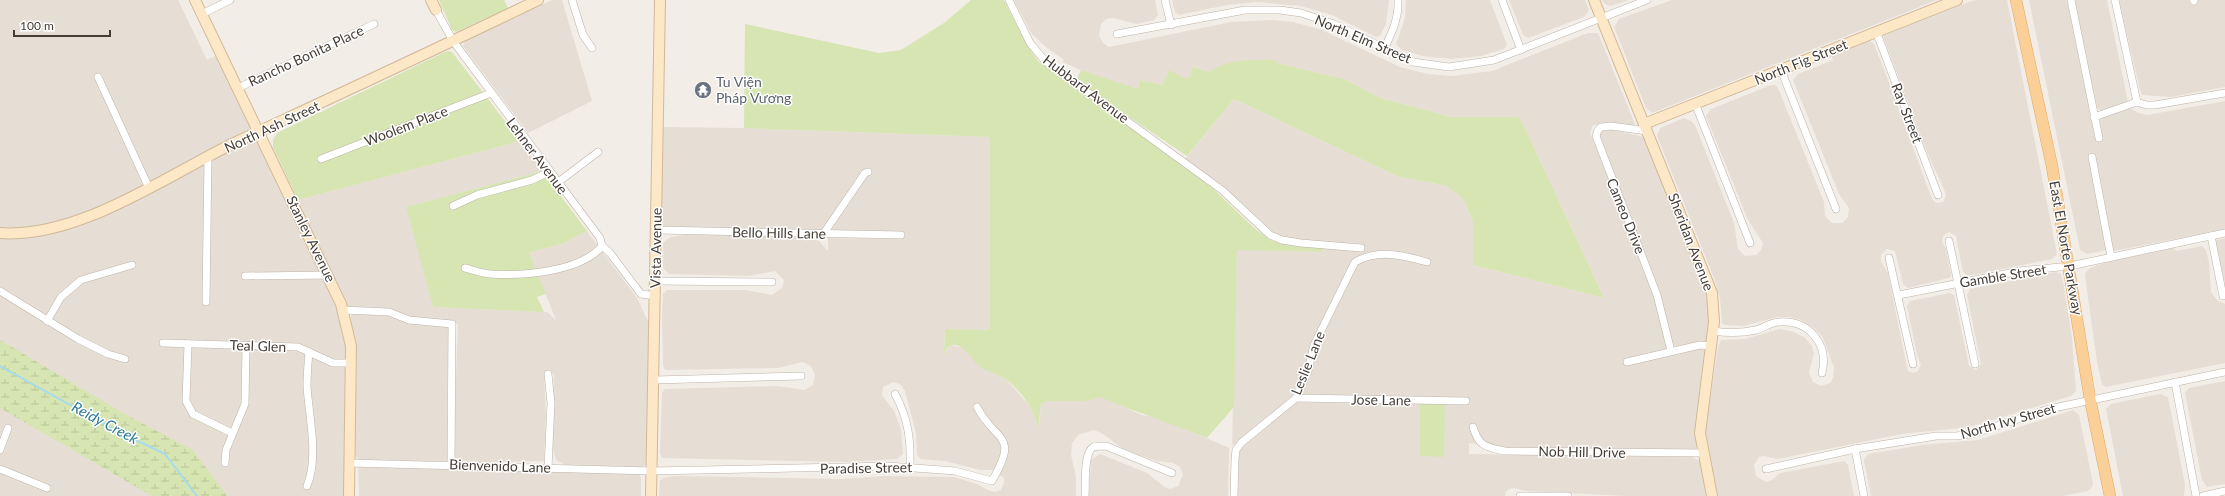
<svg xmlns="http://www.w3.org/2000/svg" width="2225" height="496" viewBox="0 0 2225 496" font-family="Lato,sans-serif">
	<defs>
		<pattern id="wetland-marsh" width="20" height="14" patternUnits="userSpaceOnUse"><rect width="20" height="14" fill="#d6e5b1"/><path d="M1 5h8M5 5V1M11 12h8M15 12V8" fill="none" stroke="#b9c599"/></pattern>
	</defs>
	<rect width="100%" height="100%" fill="#f3ede7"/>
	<g fill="#e6ded5">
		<path d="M0 0H178L207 60 219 54 329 275 351 346 349 496H0Z"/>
		<path d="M552 0H562L592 101 528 133 463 46 465 41Z"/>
		<path d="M1014 0H1155L1158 15 1154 20 1137 24 1113 18 1106 19 1101 24 1099 36 1103 43 1109 47 1231 22 1272 20 1293 22 1322 30 1400 67 1428 74 1451 76 1492 71 1588 33H1598L1635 124 1632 125H1593L1590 133 1657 297 1669 348 1698 347 1706 351 1702 390 1697 413V447L1694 451 1506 448 1469 443V454L1693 457 1701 462 1706 496H1626L1527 491 1512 488 1506 491 1505 496H1238L1239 448 1295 402 1420 404V456H1444L1446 404H1470V400L1302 395 1300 392 1317 352V344L1293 398 1232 446 1237 249 1322 252 1323 248 1307 242 1275 236 1185 159 1234 99 1397 176 1447 186 1463 199 1473 221V265L1604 298 1523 124 1517 117H1452L1380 98 1344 79 1276 63 1273 60 1232 63 1210 72 1192 67 1190 76 1186 79 1163 85 1140 80 1138 89 1088 73 1062 62 1064 60 1046 47 1031 33Z"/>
		<path d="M1172 0H1389L1386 24 1380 36 1376 37 1332 15 1301 6 1257 2 1227 5 1179 15 1175 12Z"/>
		<path d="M1406 0H1490L1507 45 1504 49 1481 56 1451 59 1422 56 1402 50 1396 44 1405 18Z"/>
		<path d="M1509 0H1585L1589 10 1584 17 1528 38 1523 35Z"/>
		<path d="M1602 0H1629L1610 6 1605 4Z"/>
		<path d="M1672 0H1937L1652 113 1646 108 1614 27 1619 19Z"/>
		<path d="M1976 0H2007L2057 254 2052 259 1968 276 1963 272 1956 236 1949 232 1943 236 1942 242 1946 249 1951 276 1949 278 1908 288 1903 284 1895 251 1887 249 1881 255V262L1888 273 1907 368 1908 371 1913 373 1918 371 1921 365 1917 355 1907 306 1910 301 1950 293 1954 295 1969 366 1976 370 1981 364 1967 295 1970 289 2056 272 2061 274 2064 287 2072 338 2076 391 2071 396 1970 427 1902 434 1778 459 1763 456 1759 457 1754 465 1756 476 1766 482 1772 480 1780 473 1844 461 1848 465 1854 496H1718L1705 433 1718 347 1721 340 1745 339 1779 329 1791 331 1804 337 1812 346 1814 353 1809 373 1813 382 1821 386 1830 383 1833 378 1834 368 1823 338 1814 328 1801 320 1789 317H1777L1743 326 1726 325 1722 323 1720 298 1714 278 1657 136 1660 128 1684 118 1691 121 1695 125 1734 223 1738 249 1745 256 1756 255 1761 250 1763 243 1748 220 1706 116 1711 109 1771 85H1775L1778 88 1824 202 1825 216 1832 223H1842L1848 217 1849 208 1839 194 1793 80 1798 74 1833 60 1831 54 1869 40 1874 44 1888 80 1932 199 1936 203 1943 202 1946 196 1944 189 1928 155 1883 36 1946 9Z"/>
		<path d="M2029 0H2067L2096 139 2098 123 2103 117 2130 108 2138 113 2147 115 2225 101V229L2114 251 2107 250 2087 254 2080 250Z"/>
		<path d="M2074 0H2107L2128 102 2102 111 2095 107Z"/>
		<path d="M2119 0H2225V87L2171 97 2142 95 2140 90Z"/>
		<path d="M661 127 744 128 990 137V330L945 329 944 354 951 345 963 348 980 366 1007 380 1034 411 1039 425 1041 404 1047 401H1087L1100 396 1142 415 1160 418 1229 448 1228 496H1089L1091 460 1100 454 1147 473 1166 488 1171 489 1178 486 1183 475 1180 467 1173 463 1157 461 1139 455 1122 448 1103 434 1094 430 1078 435 1072 443 1071 455 1076 477V496H659L660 480 666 477 675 476 841 479 884 476 954 477 977 484 990 491 995 492 1001 490 1004 483V478L993 470H980L945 461 920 459 917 455 916 433 905 391 900 384 893 382 883 387 882 395 894 411 901 429 903 454 897 459 845 462 662 458 660 452 662 393 665 389 777 386 805 390 813 385 815 375 811 366 803 362 778 368 665 370 663 365 662 315 663 294 667 290H746L772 295 782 288 784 280 775 271 749 276 669 274 663 268V243L670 237 693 234 805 237 819 241 828 251V238L901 239 902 232 660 228Z"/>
		<path d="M1609 129 1644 137 1705 287 1709 318 1708 340 1705 342 1679 347 1674 345 1668 334 1599 137 1602 131Z"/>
		<path d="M520 141 542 171 407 207 433 307 547 312 556 320 529 253 564 243 587 231 637 298 650 325 648 463 642 467 566 465 556 460 552 445 554 374 544 373 546 417 544 461 475 463 455 460 453 456 458 324 348 307 298 200Z"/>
		<path d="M2225 238V283L2215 243 2216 240Z"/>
		<path d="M2202 246 2206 250 2209 263 2211 292 2217 300 2225 304V363L2106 387 2102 384 2097 362 2085 276 2086 272 2090 268 2110 261 2174 248 2176 251Z"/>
		<path d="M353 313 381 314 449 325 447 413 449 414V459L447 461H374L360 460 354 455 357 366 356 340 350 318Z"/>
		<path d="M2225 381V484L2207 487 2202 480 2185 393 2189 388Z"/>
		<path d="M2160 394 2168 397 2185 485 2184 496H2123L2106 409 2111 404Z"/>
		<path d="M2073 410 2079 415 2093 483 2092 487 2088 491 2063 496H1871L1864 460 1868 454 1922 445 1978 440Z"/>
		<path d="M358 467 481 468 639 474 641 478V496H359Z"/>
	</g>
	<g fill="#d6e5b1">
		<path d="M439 0H504L508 8 456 32 452 30Z"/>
		<path d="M971 0H1004L1024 39 1038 61 1202 178 1254 228 1272 241 1323 248 1322 252 1237 250 1234 407 1207 438C1171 423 1135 412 1100 397L1087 401H1047L1041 404 1038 430C1037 413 1021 391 1007 380 998 374 987 372 979 366 970 358 954 330 944 355L945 329 990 330V137L744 128 745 24 879 53 901 50 944 23Z"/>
		<path d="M447 51 452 52 520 141 298 200 273 147V140L277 133Z"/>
		<path d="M1273 60 1277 61V63L1344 79 1380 98 1452 117H1518L1523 124 1604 298 1473 265V221L1463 199 1447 186 1397 176 1234 99 1187 156 1076 81 1081 70 1138 89 1140 80 1163 85 1169 70 1186 79 1190 76 1192 67 1210 72C1225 59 1254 60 1273 60Z"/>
		<path d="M542 171 587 231 564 243 529 253 546 294 537 297 544 312 433 307 406 207Z"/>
		<path d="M1420 404H1446L1444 457 1420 456Z"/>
	</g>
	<path fill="url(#wetland-marsh)" d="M0 340 123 413 193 450 227 496H152L0 408Z"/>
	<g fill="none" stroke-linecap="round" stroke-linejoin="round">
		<path stroke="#a5dbed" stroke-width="2" d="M0 366 119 432 165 454 197 496"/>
		<defs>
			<g id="street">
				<path d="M572 0 583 35 592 48"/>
				<path d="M1009 0 1030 43 1046 62 1222 190 1270 235 1282 240 1301 243 1361 248"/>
				<path d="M1165 0 1171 25"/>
				<path d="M1502 0 1521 50"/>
				<path d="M2071 0 2099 138"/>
				<path d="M2115 0 2137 102"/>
				<path d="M2193 0 2194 1"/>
				<path d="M436 10 453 41 600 238 602 246 610 253 641 294 656 296"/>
				<path d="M202 14 230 0"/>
				<path d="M1876 31 1938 195"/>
				<path d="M1117 34 1245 10H1280L1301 13 1334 24 1413 62 1449 67 1494 60 1647 0"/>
				<path d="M1384 49C1392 33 1399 18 1398 0"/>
				<path d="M1781 70 1836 209"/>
				<path d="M98 77 149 188"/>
				<path d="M238 88 374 24"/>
				<path d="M2137 102 2146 105H2155L2225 93"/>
				<path d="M1695 103 1750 243"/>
				<path d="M2094 117 2137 102"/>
				<path d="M1647 131 1611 126 1601 127 1598 130 1596 136 1657 295 1671 351"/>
				<path d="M2092 157 2111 257"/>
				<path d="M321 159 491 93"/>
				<path d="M557 183 598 152"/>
				<path d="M453 206 477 195 532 180 549 172"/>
				<path d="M657 230 901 235"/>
				<path d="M824 233 865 173 868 172"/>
				<path d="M2211 236 2223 296"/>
				<path d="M1949 241 1975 364"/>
				<path d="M1889 258 1913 364"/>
				<path d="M465 268C473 270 483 274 491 274 522 276 581 272 602 246"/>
				<path d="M245 276 329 275"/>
				<path d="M656 281 772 282"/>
				<path d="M0 291 78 339 108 354 125 359"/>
				<path d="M1899 295 2020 271 2070 266 2225 233"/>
				<path d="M206 302 208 157"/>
				<path d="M342 310 389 312 409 320 452 324 451 465"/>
				<path d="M47 321 61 297 81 280 132 265"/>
				<path d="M1713 331C1726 333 1743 333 1756 330 1764 328 1771 322 1779 322 1810 320 1829 345 1822 373"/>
				<path d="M163 343 298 347 333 363H351"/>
				<path d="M188 344 186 401 193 414 232 433"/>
				<path d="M1627 362 1700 345 1711 346"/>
				<path d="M548 374 551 403 548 468"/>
				<path d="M655 380 801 376"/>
				<path d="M2175 382 2196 496"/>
				<path d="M895 394C908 418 911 439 910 467"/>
				<path d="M1296 398 1466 401"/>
				<path d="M1473 427C1479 447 1486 447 1505 451L1703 453"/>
				<path d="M1855 449 1864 496"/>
				<path d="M0 450 8 428"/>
				<path d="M225 463 226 450 245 404 246 345"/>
				<path d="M349 463 652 471 888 466 955 471 992 481C1020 432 996 444 977 407"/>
				<path d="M0 469 47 488"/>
				<path d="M1766 469 1855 449 1936 436H1956L1972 434 2049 409 2225 372"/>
				<path d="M307 486C319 456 309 418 307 386 307 375 308 363 309 352"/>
				<path d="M1085 496C1086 485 1083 454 1093 447 1097 446 1102 446 1106 446L1172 473"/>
				<path d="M1234 496 1235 459 1236 450 1241 443 1296 398 1308 371 1314 345 1355 262C1378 249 1402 255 1427 262"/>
				<path d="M1520 496H1568"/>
				<path d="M2203 496 2225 491"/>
			</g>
			<g id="secondary">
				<path d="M195 0 341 304 351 346 349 496"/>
				<path d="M431 0 436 10"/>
				<path d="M1594 0 1712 293 1714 322 1700 433 1712 496"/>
				<path d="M1644 124 1957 0"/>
				<path d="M0 233C78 239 166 176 234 143 335 96 437 49 538 0"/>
				<path d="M651 496 660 0"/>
			</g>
			<path id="primary" d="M2016 0 2052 166 2090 399 2110 496"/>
		</defs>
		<use href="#street" stroke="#beb3aa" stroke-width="8"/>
		<use href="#secondary" stroke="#d1b998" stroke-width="12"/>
		<use href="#primary" stroke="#dfa968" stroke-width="12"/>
		<use href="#street" stroke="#fff" stroke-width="7"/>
		<use href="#secondary" stroke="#fce7c7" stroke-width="10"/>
		<use href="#primary" stroke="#facf98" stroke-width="11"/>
	</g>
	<defs>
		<symbol id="temple-disc" viewBox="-11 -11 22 22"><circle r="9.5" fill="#6b7280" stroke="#fff"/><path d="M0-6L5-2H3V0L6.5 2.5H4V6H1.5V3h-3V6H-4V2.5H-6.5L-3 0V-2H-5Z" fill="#fff"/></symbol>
	</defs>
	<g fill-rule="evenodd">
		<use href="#temple-disc" x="693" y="80" width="20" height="20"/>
	</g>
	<g text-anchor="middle" stroke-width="3" stroke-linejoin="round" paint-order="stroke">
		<g font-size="14" fill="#453d36" stroke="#fff">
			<text transform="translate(1363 39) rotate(23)" y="5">North Elm Street</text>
			<text transform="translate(306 56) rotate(-25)" y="5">Rancho Bonita Place</text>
			<text transform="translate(1801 62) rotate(-22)" y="5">North Fig Street</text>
			<text transform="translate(1086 89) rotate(37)" y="5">Hubbard Avenue</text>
			<text transform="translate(1907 113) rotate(69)" y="5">Ray Street</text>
			<text transform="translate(406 126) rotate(-21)" y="5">Woolem Place</text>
			<text transform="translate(272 127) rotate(-25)" y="5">North Ash Street</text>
			<text transform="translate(537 156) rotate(53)" y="5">Lehner Avenue</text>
			<text transform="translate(1626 216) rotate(68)" y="5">Cameo Drive</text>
			<text transform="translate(779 233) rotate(1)" y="5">Bello Hills Lane</text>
			<text transform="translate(311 239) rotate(64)" y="5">Stanley Avenue</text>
			<text transform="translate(1691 242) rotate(69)" y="5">Sheridan Avenue</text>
			<text transform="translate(656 248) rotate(-89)" y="5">Vista Avenue</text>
			<text transform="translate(2066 248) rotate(80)" y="5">East El Norte Parkway</text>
			<text transform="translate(2003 276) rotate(-9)" y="5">Gamble Street</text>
			<text transform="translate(258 346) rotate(2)" y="5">Teal Glen</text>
			<text transform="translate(1308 363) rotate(-68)" y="5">Leslie Lane</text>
			<text transform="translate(1381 400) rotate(1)" y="5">Jose Lane</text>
			<text transform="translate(2008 421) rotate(-16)" y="5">North Ivy Street</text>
			<text transform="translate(1582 452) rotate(1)" y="5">Nob Hill Drive</text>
			<text transform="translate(500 466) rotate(2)" y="5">Bienvenido Lane</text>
			<text transform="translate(866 468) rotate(-1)" y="5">Paradise Street</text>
		</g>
		<g font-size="14" fill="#5b616d" stroke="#fff" text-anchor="start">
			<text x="716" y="87">Tu Viện<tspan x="716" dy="16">Pháp Vương</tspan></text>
		</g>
		<g font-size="15" font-style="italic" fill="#2e7a96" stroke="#fff">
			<text transform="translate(105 423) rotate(28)" y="5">Reidy Creek</text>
		</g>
	</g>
	<path d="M14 30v6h96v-6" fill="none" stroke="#453d36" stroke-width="2"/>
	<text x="20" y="30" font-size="12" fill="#453d36" stroke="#ffffff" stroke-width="3" paint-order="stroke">100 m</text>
</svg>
